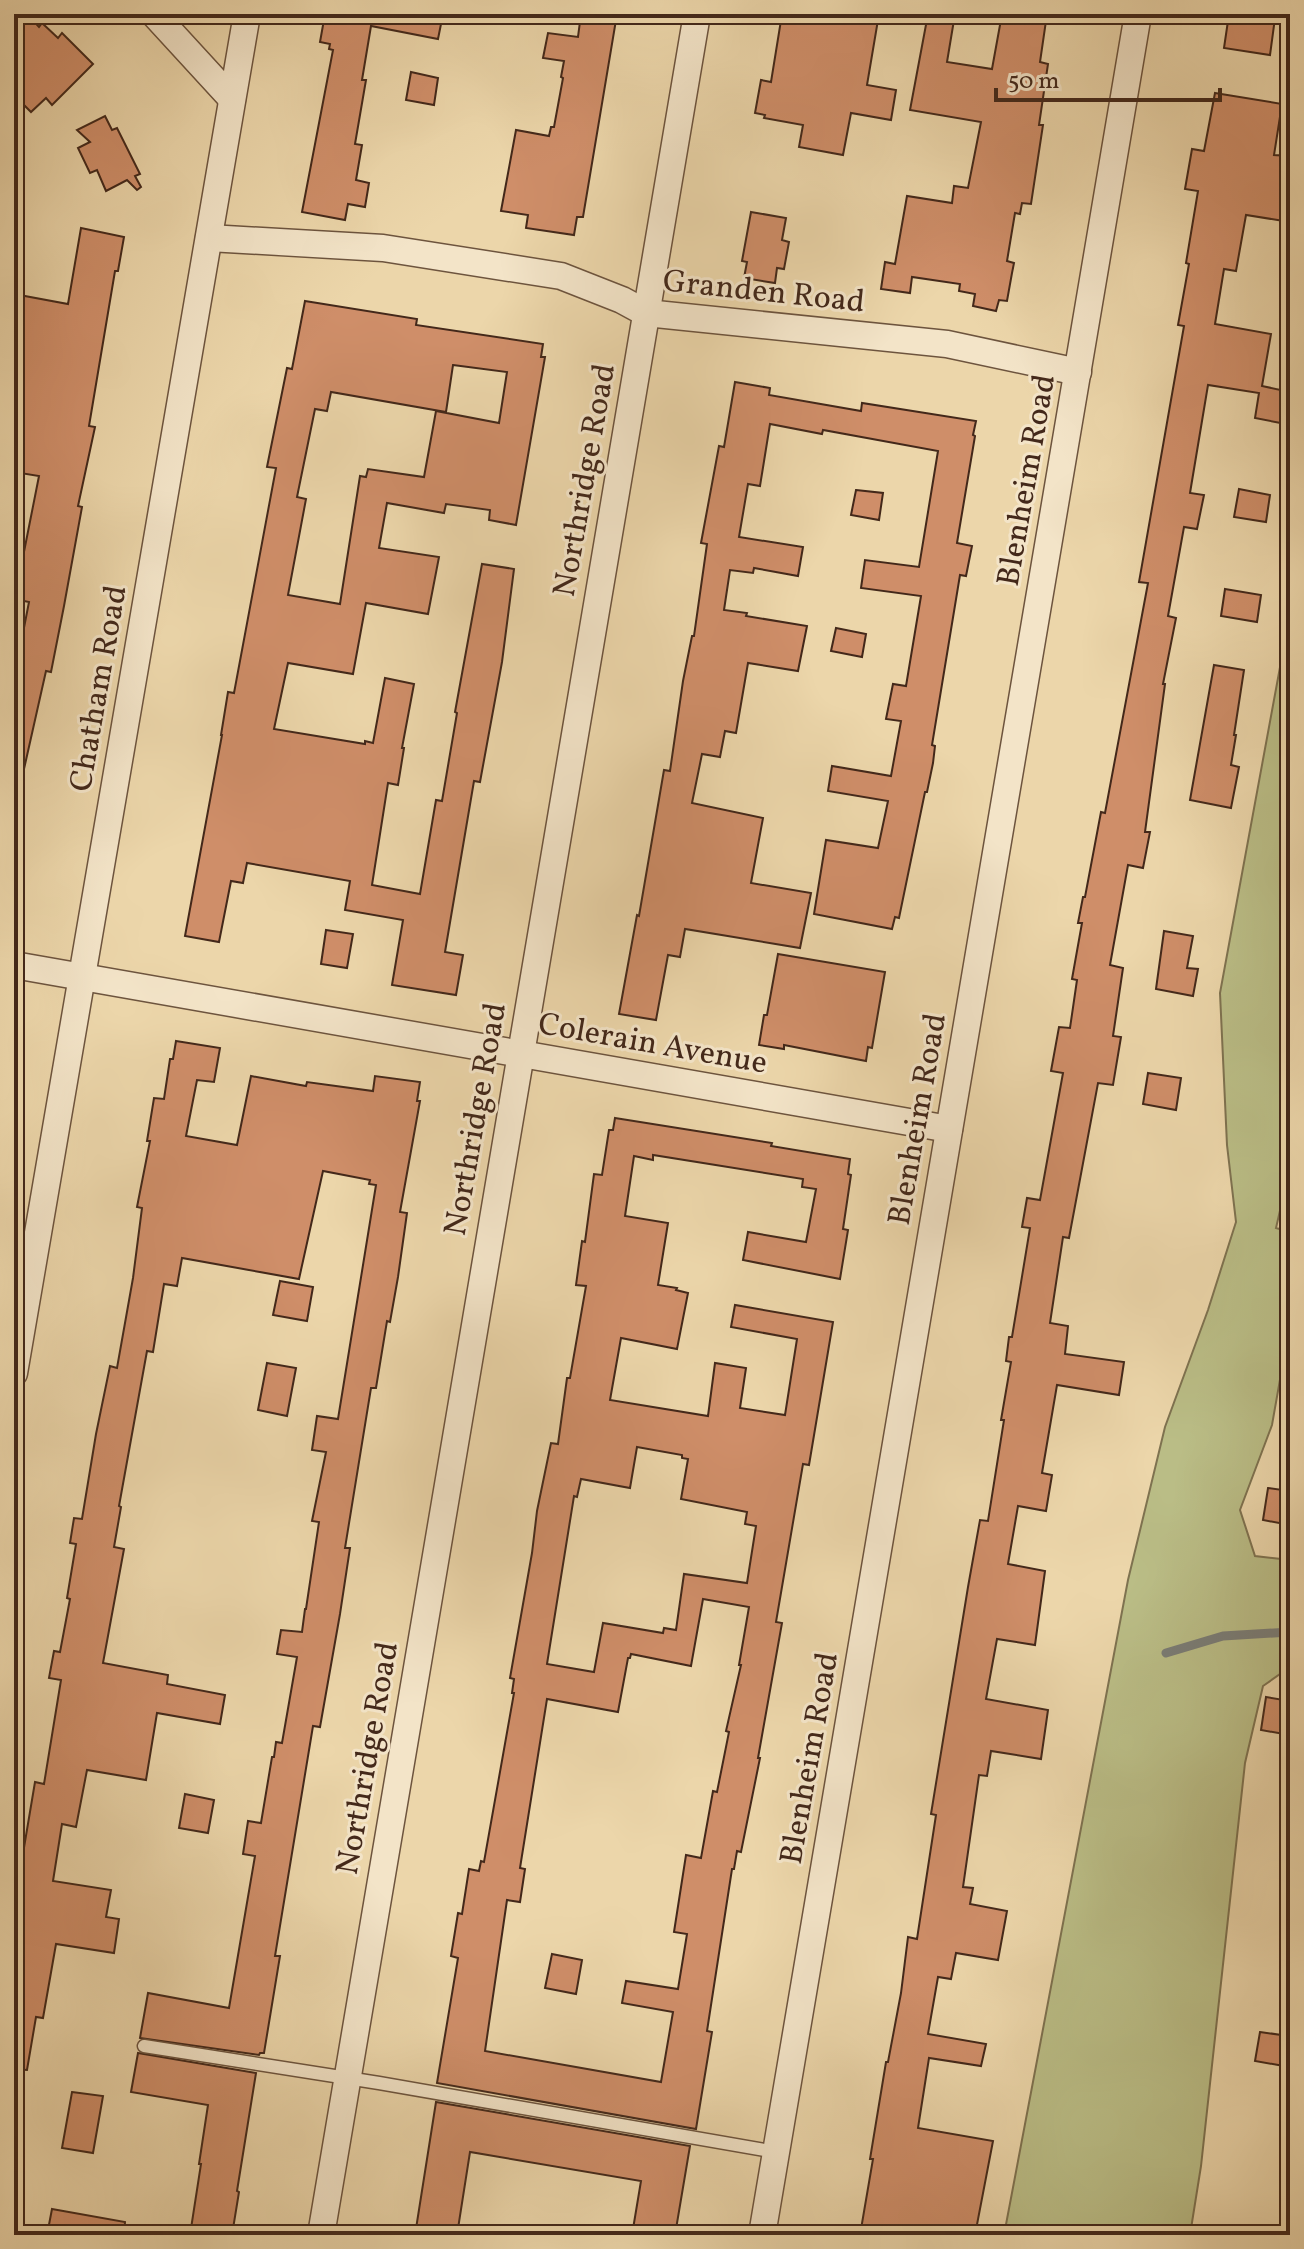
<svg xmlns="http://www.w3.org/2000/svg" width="1304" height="2249" viewBox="0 0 1304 2249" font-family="Vollkorn,serif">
	<rect width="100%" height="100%" fill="#ecd6aa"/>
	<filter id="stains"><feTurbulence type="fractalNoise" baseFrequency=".0025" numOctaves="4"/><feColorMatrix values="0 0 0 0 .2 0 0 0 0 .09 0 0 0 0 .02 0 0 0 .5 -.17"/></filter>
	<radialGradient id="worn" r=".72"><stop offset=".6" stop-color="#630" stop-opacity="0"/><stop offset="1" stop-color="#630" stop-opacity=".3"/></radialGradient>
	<path fill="#babd86" stroke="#7e7250" stroke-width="2" d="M1290 613V1167L1276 1228 1290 1232V1323L1272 1425 1240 1510 1255 1556 1290 1560V1667L1263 1686 1245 1763 1201 2166 1190 2235H1004L1128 1580 1165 1427 1208 1310 1236 1222 1227 1145 1220 993Z"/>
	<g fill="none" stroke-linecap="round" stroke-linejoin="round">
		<path stroke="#7a7d77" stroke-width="9" d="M1166 1653 1223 1636 1290 1632"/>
	</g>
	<g fill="#cf8e69" stroke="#43281a" stroke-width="2" fill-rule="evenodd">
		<path d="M14 14H27L39 27 42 23 58 38 62 33 93 64 52 105 46 98 31 112 14 95Z"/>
		<path d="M325 14H443L438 39 371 26 362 80H366L355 144 362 145 356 180 369 183 365 207 348 204 345 220 302 212 333 50 329 49 330 44 320 42Z"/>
		<path d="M581 14H617L583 217H577L574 235 526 228 528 215 501 211 516 130 549 136 551 127H554L563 78 561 77 564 61 543 58 548 33 578 37Z"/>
		<path d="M782 14H879L867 85 896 90 891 120 851 113 843 155 799 147 803 125 764 118 765 115 755 113 761 80 771 82Z"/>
		<path d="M928 14H955L947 62 992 69 1002 14H1047L1040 62 1048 64 1039 125H1043L1031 204 1022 203 1020 214 1015 213 1007 261 1014 263 1012 273 1007 301 999 300 996 311 973 306 975 294 959 291 960 284 912 277 910 293 881 289 885 262 895 264 907 196 952 203 954 186 968 188 981 122 910 110Z"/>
		<path d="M1229 14H1252L1275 18 1270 55 1224 48Z"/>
		<path d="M411 72 438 78 434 105 406 100Z"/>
		<path d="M1215 93 1282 104 1274 155 1290 156V222L1246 215 1236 271 1224 269 1215 324 1271 334 1262 386 1290 392V402L1286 424 1255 418 1259 393 1208 385 1190 493 1204 495 1197 529 1184 527 1168 616 1176 618 1163 684H1165L1145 832H1150L1143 868 1128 865 1110 965 1123 968 1113 1036 1121 1037 1113 1085 1098 1083 1069 1238 1063 1237 1050 1323 1068 1326 1065 1354 1124 1362 1119 1395 1057 1385 1042 1473 1052 1475 1046 1511 1018 1506 1008 1564 1045 1571 1035 1645 997 1639 986 1699 1048 1710 1041 1759 991 1751 987 1776 979 1775 963 1887 973 1888 970 1904 1007 1911 998 1960 956 1953 951 1979 938 1977 928 2034 986 2044 981 2066 929 2058 918 2128 993 2141 975 2235H954L904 2227 903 2235H860L873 2159H870L886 2062H888L901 1993 908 1937 917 1939 936 1815 931 1814 968 1587 980 1520 988 1521 1004 1420H1001L1011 1362 1006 1361 1009 1337H1012L1030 1228 1022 1227 1027 1198 1040 1200 1063 1073 1051 1071 1059 1027 1070 1028 1077 980 1072 979 1082 923H1078L1083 897H1085L1101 812 1105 813 1148 583 1139 582 1184 326 1178 325 1189 264 1186 263 1198 191 1185 189 1192 149 1204 151Z"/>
		<path d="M105 116 112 130 117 128 140 174 135 176 141 187 137 190 127 180 106 191 97 170 90 173 78 148 90 142 77 130Z"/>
		<path d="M751 212 786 218 782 240 789 242 784 269 777 268 775 283 744 278 747 262 742 261Z"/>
		<path d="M81 228 124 237 118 271H115L89 426 95 427 78 506 82 507 64 606 51 672 46 671 24 769 14 768V679L29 602 14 599V571L20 572 39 476 14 472V294L68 304Z"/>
		<path d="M305 301 417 319 416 325 543 344 541 357H545L516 525 489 520 490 510 446 504 444 513 387 503 379 548 439 557 428 614 366 603 353 674 288 663 274 729 365 744V741L373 743 385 678 414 684 402 748H404L398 785 388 783 372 885 420 894 436 800 442 801 457 713 455 712 482 564 514 569 502 662 480 782 474 781 445 952 463 955 456 995 392 985 403 920 345 910 350 881 247 863 243 883 231 881 219 942 185 936 222 735H221L228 692 234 693 276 468 267 467 287 368 292 369ZM453 365 507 372 499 423 436 411 424 477 368 469 366 477 360 476 340 604 288 595 306 499 297 497 315 409 327 411 331 392 446 412Z"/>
		<path d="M735 382 770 388 769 395 861 411 862 403 976 421 973 435 975 436 957 543 972 546 966 576 960 575 932 745 935 746 933 763 927 792H925L899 918 895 917 892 929 814 914 826 840 878 848 888 801 828 791 832 766 891 776 901 721 886 719 893 684 906 686 921 596 861 588 865 560 919 567 938 451 823 430 822 434 770 424 760 486 748 484 739 537 803 547 798 576 754 568 753 573 730 570 724 610 747 613 746 616 807 626 798 671 748 663 736 733 725 731 720 757 702 754 692 803 763 818 751 883 811 893 800 948 685 929 680 957 668 955 656 1020 619 1014 637 915 639 916 664 770 670 771 683 681 692 636H694L707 544 701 543 719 446 724 447Z"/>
		<path d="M1239 489 1270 495 1266 522 1234 517Z"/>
		<path d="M856 490 883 493 879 520 851 515Z"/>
		<path d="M1225 589 1261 595 1257 622 1221 616Z"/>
		<path d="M836 628 866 634 862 657 831 651Z"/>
		<path d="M1214 665 1244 670 1234 735H1236L1231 765 1239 767 1231 808 1190 800Z"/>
		<path d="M326 930 353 934 347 968 321 964Z"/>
		<path d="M1164 931 1193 936 1187 968 1198 969 1193 996 1156 989Z"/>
		<path d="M778 954 885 972 872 1048 868 1047 866 1061 784 1045V1049L759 1045 764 1015H767Z"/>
		<path d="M176 1041 220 1048 214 1082 197 1080 186 1136 237 1145 251 1076 306 1086 307 1082 373 1091 375 1076 420 1082 417 1101H420L400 1212 407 1213 398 1277 390 1322 387 1321 376 1388H371L345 1548H350L340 1614 320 1727 313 1726 275 1956H280L264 2053H260L259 2055 140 2038 148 1993 229 2008 255 1856 243 1854 248 1821 261 1823 272 1757H274L276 1742 282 1743 297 1657 277 1654 281 1630 302 1632 305 1609H306L319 1522 312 1521 326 1452 312 1450 317 1416 338 1419 376 1185 369 1184 370 1180 323 1171 299 1279 182 1258 177 1286 164 1284 153 1352 147 1351 119 1506 121 1507 114 1547 124 1549 103 1663 168 1675 167 1684 225 1695 220 1724 157 1713 146 1780 87 1770 76 1827 62 1824 53 1881 111 1890 106 1917 119 1919 114 1953 56 1944 43 2018 36 2017 27 2070 14 2069V1907L35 1782 44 1784 61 1680 49 1678 54 1651 60 1652 70 1599 67 1598 76 1544 70 1543 74 1518 82 1519 96 1434 110 1366 117 1368 133 1278 142 1208 137 1207 150 1141H147L154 1098 164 1099 170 1059H173Z"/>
		<path d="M1148 1073 1181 1078 1176 1110 1143 1104Z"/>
		<path d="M615 1118 772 1143 771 1146 850 1159 848 1174 851 1175 843 1229 848 1230 840 1279 743 1260 748 1232 806 1242 816 1189 802 1187 803 1179 653 1155V1160L634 1156 625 1216 668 1223 658 1285 677 1288 676 1290 688 1293 677 1349 621 1338 610 1400 708 1416 715 1363 746 1368 740 1408 785 1415 797 1339 731 1327 735 1305 833 1322 809 1465 803 1464 776 1622 782 1623 758 1758H760L741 1852 737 1851 734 1869H732L707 2031 712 2032 696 2129 437 2083 458 1958 451 1956 458 1913 462 1914 469 1869 479 1871 481 1861 484 1862 514 1693H512L514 1679 510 1678 532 1553 537 1511 551 1443 558 1444 567 1378H570L586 1286 576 1285 582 1241 585 1242 594 1174 602 1175 609 1130H613ZM637 1447 682 1455V1458L688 1459 681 1499 747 1512 745 1524 756 1526 747 1583 684 1574 676 1630 664 1628 663 1633 603 1623 594 1672 547 1664 574 1496 577 1497 581 1479 630 1488ZM703 1599 749 1607 739 1665H741L726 1731 729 1732 717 1792 713 1791 701 1858 686 1855 674 1932 687 1934 678 1989 626 1981 622 2003 673 2012 661 2082 485 2051 507 1900 520 1902 525 1869 520 1868 547 1699 618 1712 628 1658H630L631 1654 691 1666Z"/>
		<path d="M280 1281 313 1287 307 1321 273 1315Z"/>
		<path d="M267 1363 296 1368 287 1416 258 1410Z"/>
		<path d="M1268 1488 1290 1491V1525L1263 1520Z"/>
		<path d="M1266 1697 1290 1701V1735L1261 1730Z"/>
		<path d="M185 1794 214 1800 208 1833 179 1828Z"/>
		<path d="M552 1954 582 1960 576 1994 545 1988Z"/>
		<path d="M1260 2032 1289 2036 1284 2066 1255 2061Z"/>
		<path d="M138 2053 256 2073 237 2191 239 2192 232 2235H190L201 2164H199L208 2105 131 2092Z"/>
		<path d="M72 2092 103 2096 93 2153 62 2148Z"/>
		<path d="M436 2102 690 2146 675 2235H632L641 2181 470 2152 457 2235H415Z"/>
		<path d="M52 2209 125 2222 124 2235H47Z"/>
	</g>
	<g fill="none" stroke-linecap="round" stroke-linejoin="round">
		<defs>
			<path id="lane" d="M144 2046 379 2083 776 2152"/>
			<g id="street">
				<path d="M154 14 232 99"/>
				<path d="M209 238 383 248 561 276 622 300 646 313 947 344 1078 372"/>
				<path d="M14 965 949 1129"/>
				<path d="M14 1373 247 14"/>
				<path d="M321 2235 697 14"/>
				<path d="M762 2235 1138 14"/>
			</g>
		</defs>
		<use href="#lane" stroke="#6d543e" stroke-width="15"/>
		<use href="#street" stroke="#6d543e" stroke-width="29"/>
		<use href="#lane" stroke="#f3e4c8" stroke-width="12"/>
		<use href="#street" stroke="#f3e4c8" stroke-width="26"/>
	</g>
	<g text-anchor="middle" stroke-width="6" stroke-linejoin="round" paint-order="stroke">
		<g font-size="32" fill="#43281a" stroke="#f3e4c8">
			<text transform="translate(764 290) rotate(6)" y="11">Granden Road</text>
			<text transform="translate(583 480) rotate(-80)" y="11">Northridge Road</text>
			<text transform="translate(1025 480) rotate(-80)" y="11">Blenheim Road</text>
			<text transform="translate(97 688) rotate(-80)" y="11">Chatham Road</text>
			<text transform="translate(653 1042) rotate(10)" y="11">Colerain Avenue</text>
			<text transform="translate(474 1119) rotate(-80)" y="11">Northridge Road</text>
			<text transform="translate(916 1119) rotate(-80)" y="11">Blenheim Road</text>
			<text transform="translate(366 1758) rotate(-80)" y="11">Northridge Road</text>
			<text transform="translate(808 1758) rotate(-80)" y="11">Blenheim Road</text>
		</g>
	</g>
	<rect width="1304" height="2249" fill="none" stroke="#ecd6aa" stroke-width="48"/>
	<rect x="16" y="16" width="1272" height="2217" fill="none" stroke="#43281a" stroke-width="4"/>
	<rect x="24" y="24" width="1256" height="2201" fill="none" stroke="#43281a" stroke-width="2"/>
	<path d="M996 88v12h224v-12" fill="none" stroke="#43281a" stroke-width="4"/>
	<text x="1008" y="88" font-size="24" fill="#43281a" stroke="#f3e4c8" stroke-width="6" paint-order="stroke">50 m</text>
	<rect width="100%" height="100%" filter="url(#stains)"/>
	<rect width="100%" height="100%" fill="url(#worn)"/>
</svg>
